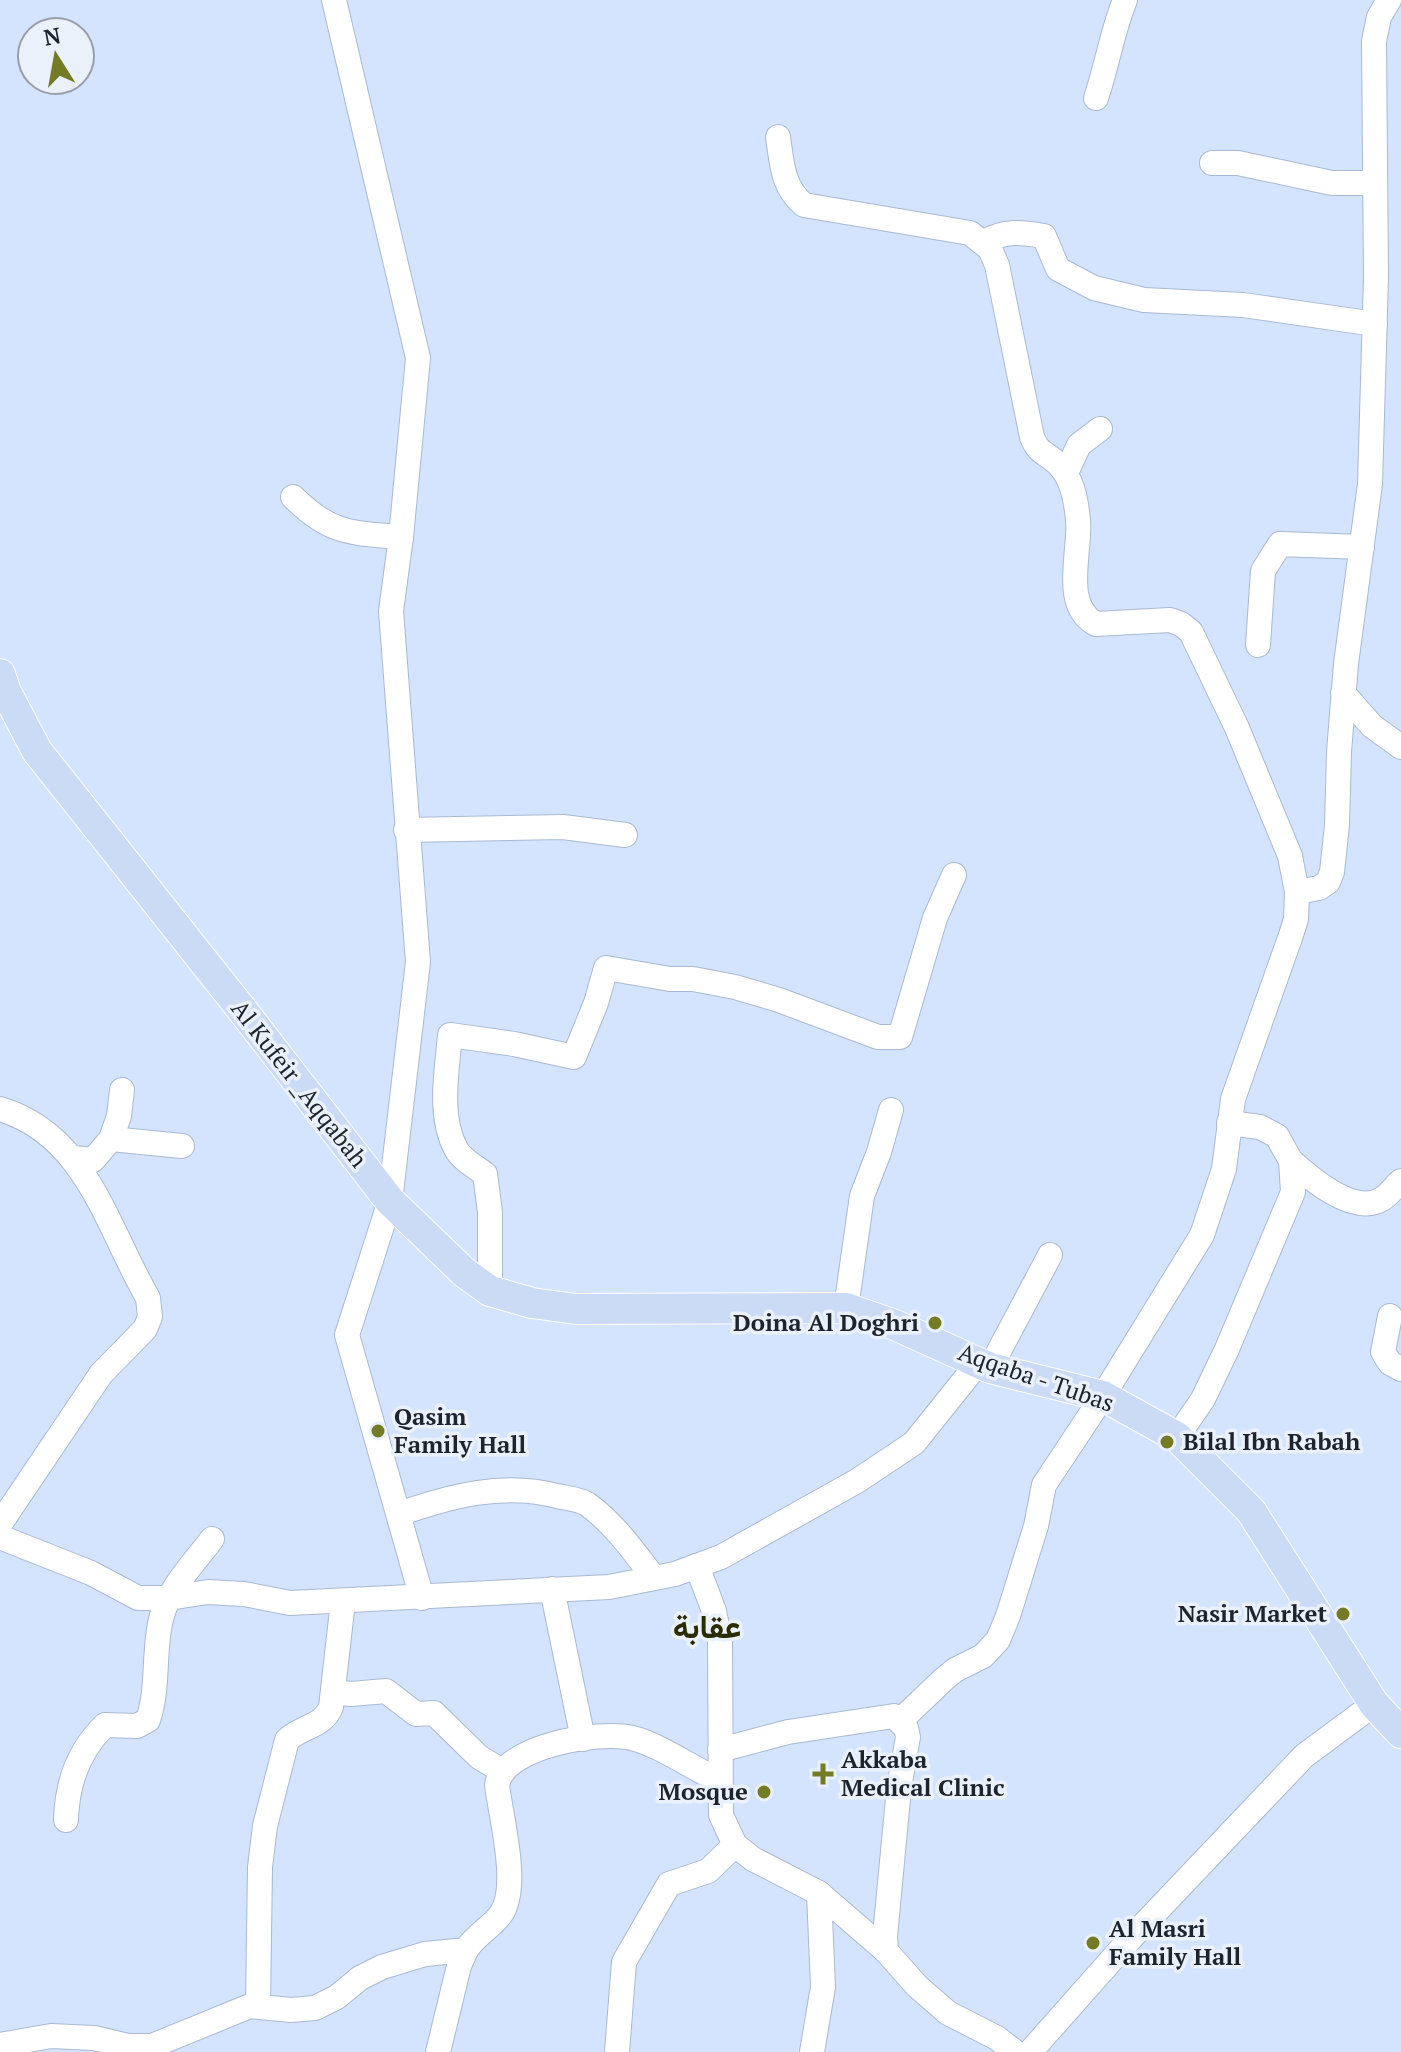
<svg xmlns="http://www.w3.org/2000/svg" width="1401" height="2052" viewBox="0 0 1401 2052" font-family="'PT Serif',Vazirmatn,serif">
	<rect width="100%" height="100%" fill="#d4e4ff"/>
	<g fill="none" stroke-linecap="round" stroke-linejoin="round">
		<defs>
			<g id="minor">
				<path d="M334 0 418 358 401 537 391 611 418 962 390 1201 347 1335 422 1598"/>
				<path d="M1096 98C1107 66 1112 32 1125 0"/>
				<path d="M778 137C782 163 782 187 804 205L970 233 990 249 997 265 1032 437C1038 453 1045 452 1057 463 1072 477 1076 499 1078 520 1081 552 1061 605 1096 624L1170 620 1181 624 1191 632 1237 728 1290 856 1297 892 1296 919 1291 935 1233 1099 1224 1169 1202 1235 1101 1399 1044 1485 1036 1526 1008 1616 998 1640 983 1656 955 1670 944 1679 901 1720"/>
				<path d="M1212 163H1238L1332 183H1374"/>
				<path d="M984 242C1005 230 1021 232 1044 236L1058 269 1094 288 1144 300 1243 305 1375 324"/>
				<path d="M1066 473 1079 445 1100 429"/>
				<path d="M293 497C330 534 351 533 401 537"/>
				<path d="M1258 645 1263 571 1280 544 1362 547"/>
				<path d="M1343 693 1372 726 1401 747"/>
				<path d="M406 830 563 827 625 835"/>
				<path d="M1297 892 1319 888 1328 882 1332 872 1337 825 1339 752 1346 664 1370 484 1376 277 1374 41 1379 17 1389 0"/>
				<path d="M0 1109C87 1135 107 1228 148 1298L150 1317 145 1329 101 1374 0 1524"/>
				<path d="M111 1139 119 1116 122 1090"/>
				<path d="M73 1158 93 1160 111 1139 182 1146"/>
				<path d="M1291 1161C1311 1179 1354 1216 1382 1199 1389 1195 1395 1186 1401 1181"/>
				<path d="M490 1291V1212L485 1174C476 1167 461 1159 456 1149 438 1116 447 1070 450 1035L514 1044 574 1057 596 1003 606 968 670 979H693L735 987 779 1000 878 1037H900L935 918 954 875"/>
				<path d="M846 1308 862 1196 879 1152 891 1110"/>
				<path d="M1390 1316 1383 1352 1390 1363 1401 1369"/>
				<path d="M990 1368 1050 1255"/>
				<path d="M1177 1437 1203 1399 1227 1349 1293 1192 1291 1161 1277 1136 1260 1127 1229 1123"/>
				<path d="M399 1514C450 1496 503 1482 557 1496 566 1498 579 1499 587 1504 614 1523 634 1552 654 1578"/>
				<path d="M0 1537 91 1573 138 1598H169L208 1592 244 1594 290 1603 609 1587 675 1574 721 1557 857 1481 914 1443 979 1362"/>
				<path d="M697 1566 714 1611 720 1641 721 1815 735 1845 753 1859 819 1893 886 1951"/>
				<path d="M552 1589 583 1739"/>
				<path d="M333 1692 351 1694 386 1691 416 1714 434 1713 479 1757 502 1771"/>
				<path d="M720 1750 788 1732 894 1716 906 1728 908 1737 899 1788 885 1936 886 1951 917 1986 948 2013 997 2038 1015 2052"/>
				<path d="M66 1820C67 1783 78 1751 105 1725L137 1726 148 1720C159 1688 153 1652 161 1619 168 1589 194 1563 212 1539"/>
				<path d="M258 2005 260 1867 265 1826 287 1740C302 1726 323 1727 331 1707L343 1601"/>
				<path d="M0 2045 51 2036 94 2038 128 2046H152L250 2006 291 2010 315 2008 337 1997 360 1978 382 1967 425 1954 466 1950C475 1935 491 1928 501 1914 520 1887 501 1818 497 1785 503 1746 599 1730 632 1738 658 1744 694 1769 720 1781"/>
				<path d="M438 2052 459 1966 466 1950"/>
				<path d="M617 2052 624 1962 669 1884 708 1871 735 1845"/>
				<path d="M812 2052 823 1987 819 1893"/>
				<path d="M1030 2052 1131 1938 1304 1756 1374 1704"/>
			</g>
			<path id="major" d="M0 674 6 692 37 751 243 1011 390 1201 465 1273 490 1291 532 1303 576 1309 846 1308 895 1325 990 1368 1103 1396 1177 1437 1251 1511 1374 1704 1401 1733"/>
		</defs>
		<use href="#minor" stroke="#a9b9d3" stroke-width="26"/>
		<use href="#major" stroke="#fff" stroke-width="32"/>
		<use href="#minor" stroke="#fff" stroke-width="24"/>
		<use href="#major" stroke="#cbdaf5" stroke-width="30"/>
	</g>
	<g fill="#747b25" stroke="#eaf1fb" stroke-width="3">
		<circle cx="935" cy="1323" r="8"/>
		<circle cx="378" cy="1431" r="8"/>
		<circle cx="1167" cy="1442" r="8"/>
		<circle cx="1343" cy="1614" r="8"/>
		<path d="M819 1762h8v8h8v8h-8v8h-8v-8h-8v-8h8z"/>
		<circle cx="764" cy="1792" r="8"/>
		<circle cx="1093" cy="1943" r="8"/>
	</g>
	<g text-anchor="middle" stroke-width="7" stroke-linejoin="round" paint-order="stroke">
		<g font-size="24" fill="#1e242e" stroke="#eaf1fb">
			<text transform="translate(299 1084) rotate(52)" y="8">Al Kufeir _Aqqabah</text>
			<text transform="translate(1036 1378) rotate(19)" y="8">Aqqaba - Tubas</text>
		</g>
		<g font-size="24" font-weight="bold" fill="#1e242e" stroke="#eaf1fb" text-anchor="start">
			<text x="919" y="1331" text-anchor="end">Doina Al Doghri</text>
			<text x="394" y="1425">Qasim<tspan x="394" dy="28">Family Hall</tspan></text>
			<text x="1183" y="1450">Bilal Ibn Rabah</text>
			<text x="1327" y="1622" text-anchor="end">Nasir Market</text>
			<text x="841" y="1768">Akkaba<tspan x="841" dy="28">Medical Clinic</tspan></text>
			<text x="748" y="1800" text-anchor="end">Mosque</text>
			<text x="1109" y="1937">Al Masri<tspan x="1109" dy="28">Family Hall</tspan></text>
		</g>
		<g font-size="32" font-weight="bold" fill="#2a2d03" stroke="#eaf1fb">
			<text x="707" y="1638">عقابة</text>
		</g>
	</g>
	<g transform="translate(56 56) rotate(349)"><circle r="38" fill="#eaf1fb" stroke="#989fa9" stroke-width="2"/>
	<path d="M0-6L14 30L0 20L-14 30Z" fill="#747b25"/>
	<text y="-12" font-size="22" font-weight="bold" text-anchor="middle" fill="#1e242e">N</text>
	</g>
</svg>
